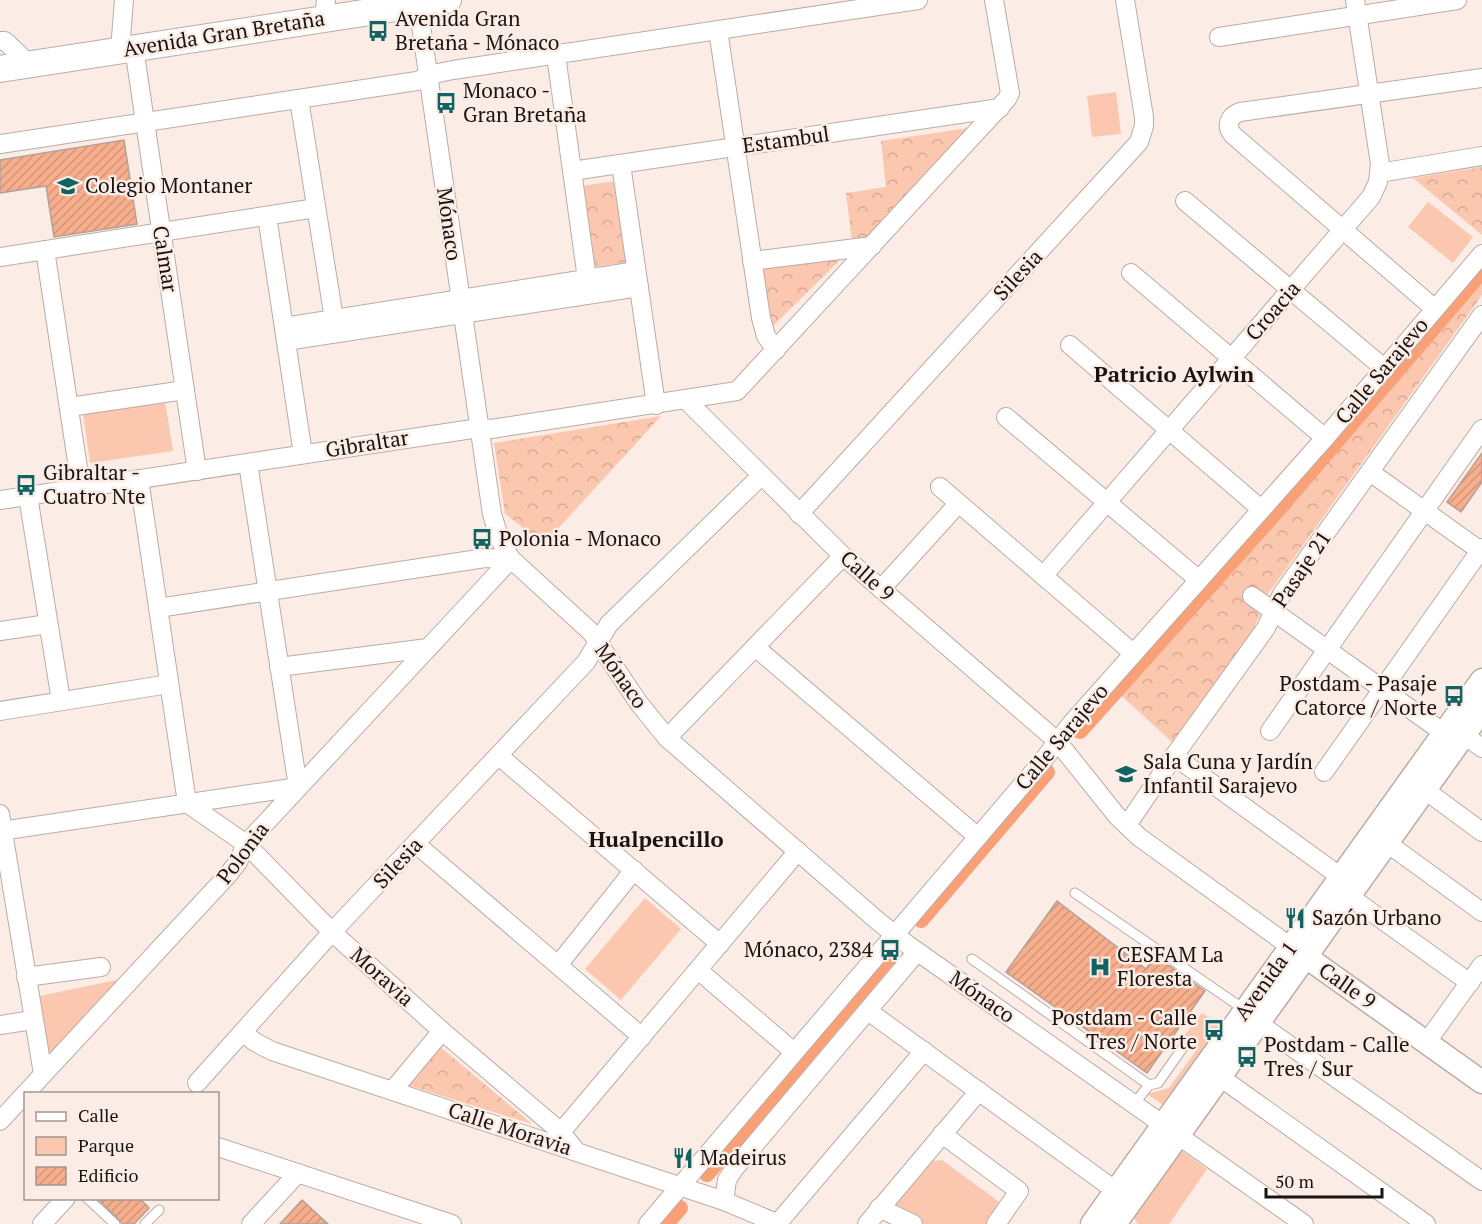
<svg xmlns="http://www.w3.org/2000/svg" width="1482" height="1224" viewBox="0 0 1482 1224" font-family="'PT Serif',serif">
	<defs>
		<pattern id="forest-crowns" width="20" height="18" patternUnits="userSpaceOnUse" patternTransform="scale(1.5)"><rect width="20" height="18" fill="#fbc7af"/><path d="M2 6a3 3 0 1 1 6 0M12 15a3 3 0 1 1 6 0" fill="none" stroke="#d7aa96"/></pattern>
		<pattern id="building-hatch" width="6" height="6" patternUnits="userSpaceOnUse" patternTransform="scale(1.5)"><rect width="6" height="6" fill="#f6ae8d"/><path d="M-1 1l2-2M0 6l6-6M5 7l2-2" fill="none" stroke="#d29579"/></pattern>
	</defs>
	<rect width="100%" height="100%" fill="#fbece5"/>
	<g fill="#fbc7af">
		<path d="M1116 92 1121 134 1092 137 1087 96Z"/>
		<path d="M1428 202 1473 237 1453 263 1408 227Z"/>
		<path d="M165 401 173 451 90 463 83 413Z"/>
		<path d="M645 898 681 929 621 1000 585 969Z"/>
		<path d="M126 978 37 1072 25 999Z"/>
		<path d="M1202 1013 1226 1030 1174 1104 1163 1105 1147 1094 1169 1088 1198 1048 1183 1037Z"/>
		<path d="M1178 1148 1207 1169 1169 1224H1138L1132 1215Z"/>
		<path d="M942 1160 1002 1204 993 1224H919L889 1211 931 1161Z"/>
	</g>
	<g fill="url(#forest-crowns)">
		<path d="M968 128 866 240 852 241 846 193 886 187 881 141Z"/>
		<path d="M1482 167V235L1413 178Z"/>
		<path d="M616 181 628 262 593 267 581 186Z"/>
		<path d="M850 250 773 326 761 269Z"/>
		<path d="M1482 263V295L1268 594 1253 631 1172 742 1115 690Z"/>
		<path d="M661 416 544 544 505 514 494 443Z"/>
		<path d="M438 1045 532 1124 404 1084Z"/>
	</g>
	<g fill="none" stroke-linecap="round" stroke-linejoin="round">
		<g stroke="#faa077" stroke-width="16">
			<path d="M1080 731 1275 513 1482 271"/>
			<path d="M921 920 1047 772"/>
			<path d="M707 1174 889 957"/>
			<path d="M666 1224 680 1208"/>
		</g>
	</g>
	<g fill="url(#building-hatch)" stroke="#b0a29b" stroke-width="1.5">
		<path d="M124 140 137 224 54 237 46 186 0 193V160Z"/>
		<path d="M1482 453V482L1461 512 1447 502Z"/>
		<path d="M1057 901 1146 969 1155 956 1205 991 1147 1073 1006 972Z"/>
		<path d="M97 1198H139L149 1208 134 1224H123Z"/>
		<path d="M302 1200 328 1224H280Z"/>
	</g>
	<g fill="none" stroke-linecap="round" stroke-linejoin="round">
		<defs>
			<g id="service">
				<path d="M1075 893 1245 1010"/>
				<path d="M972 959 1149 1085"/>
				<path d="M1134 1104 1149 1085 1158 1083 1184 1046"/>
				<path d="M87 1198 115 1224"/>
				<path d="M145 1224 159 1210"/>
			</g>
			<g id="minor">
				<path d="M418 5 492 514 500 540 511 559 591 632 638 702 667 738 879 922 908 945 1304 1224"/>
				<path d="M324 19 326 0"/>
				<path d="M718 30 761 318 766 336 776 350"/>
				<path d="M1219 37 1457 0"/>
				<path d="M0 41H5L29 64"/>
				<path d="M134 48 197 471"/>
				<path d="M120 50 124 0"/>
				<path d="M556 55 587 279"/>
				<path d="M299 99 334 319"/>
				<path d="M0 144 417 81 438 73 453 70 918 0"/>
				<path d="M621 164 656 405"/>
				<path d="M572 171 1000 108"/>
				<path d="M1379 173 1482 156"/>
				<path d="M1185 201 1385 369"/>
				<path d="M267 216 303 454"/>
				<path d="M45 250 81 488"/>
				<path d="M0 257 316 208"/>
				<path d="M752 261 872 246"/>
				<path d="M1131 273 1325 438"/>
				<path d="M1435 309 1233 135C1225 126 1229 116 1240 112L1482 78"/>
				<path d="M284 327 636 271"/>
				<path d="M286 341 639 287"/>
				<path d="M1070 345 1261 509"/>
				<path d="M686 400 843 556 1057 741 1117 816 1139 837 1291 947"/>
				<path d="M69 407 185 390"/>
				<path d="M1006 417 1199 580"/>
				<path d="M1370 472 1482 552"/>
				<path d="M139 479 187 803 246 844 332 932 442 1031 561 1132 576 1151"/>
				<path d="M940 487 1133 653"/>
				<path d="M28 496 61 701"/>
				<path d="M0 500 479 428 491 429 737 391 1007 99 1010 93 994 0"/>
				<path d="M799 514 1139 142 1144 126V117L1125 0"/>
				<path d="M1043 576 1371 197 1378 182 1380 164 1355 0"/>
				<path d="M881 589 958 504"/>
				<path d="M1252 596 1444 733 1464 735 1482 748"/>
				<path d="M158 608 485 558 511 559"/>
				<path d="M0 631 48 624"/>
				<path d="M755 647 978 837"/>
				<path d="M279 667 428 648"/>
				<path d="M0 711 169 684"/>
				<path d="M1270 731 1482 429"/>
				<path d="M667 738 843 556"/>
				<path d="M499 756 720 944"/>
				<path d="M1174 756 1341 877"/>
				<path d="M1324 772 1482 548"/>
				<path d="M1425 790 1482 832"/>
				<path d="M0 814 43 1074"/>
				<path d="M1127 825 1174 756 1266 628 1282 594 1482 315"/>
				<path d="M0 831 298 787 248 463"/>
				<path d="M1387 843 1482 912"/>
				<path d="M416 844 642 1037"/>
				<path d="M1349 896 1470 983"/>
				<path d="M558 965 634 870"/>
				<path d="M698 970 794 1052"/>
				<path d="M26 977 101 967"/>
				<path d="M868 1011 1116 1191"/>
				<path d="M1258 1023 1482 1181"/>
				<path d="M0 1025 33 1020"/>
				<path d="M243 1033 255 1042 272 1051 724 1201 779 1224"/>
				<path d="M1426 1043 1482 965"/>
				<path d="M1220 1077 1426 1224"/>
				<path d="M197 1083 332 932 586 662 609 624 761 476"/>
				<path d="M393 1090 442 1031"/>
				<path d="M0 1121 227 876 238 862 246 844 511 559"/>
				<path d="M561 1132 798 851"/>
				<path d="M942 1134 1019 1191 996 1224"/>
				<path d="M218 1147 452 1224"/>
				<path d="M724 1201 727 1180 734 1169 917 952"/>
				<path d="M879 1208 913 1224"/>
				<path d="M778 1223 924 1051"/>
				<path d="M42 1224 66 1198"/>
				<path d="M251 1224 298 1173"/>
				<path d="M648 1224 1041 763 1071 724 1325 438 1482 254"/>
				<path d="M867 1224 979 1091"/>
			</g>
			<g id="tertiary">
				<path d="M1295 949 1482 1082"/>
				<path d="M1092 1224 1482 680"/>
				<path d="M1115 1224 1482 710"/>
			</g>
			<path id="secondary" d="M0 69 448 0"/>
		</defs>
		<use href="#service" stroke="#baaca5" stroke-width="11"/>
		<use href="#minor" stroke="#baaca5" stroke-width="20"/>
		<use href="#tertiary" stroke="#baaca5" stroke-width="25"/>
		<use href="#secondary" stroke="#baaca5" stroke-width="28"/>
		<use href="#service" stroke="#fff" stroke-width="9"/>
		<use href="#minor" stroke="#fff" stroke-width="18"/>
		<use href="#tertiary" stroke="#fff" stroke-width="22"/>
		<use href="#secondary" stroke="#fff" stroke-width="26"/>
	</g>
	<defs>
		<symbol id="bus-bare" viewBox="-9 -9 18 18"><path d="M-5-6H5V4H4V6H2V4H-2V6H-4V4H-5ZM-3.5-4V0h7V-4ZM-3.5 1.2v1.5H-2V1.2ZM2 1.2v1.5H3.5V1.2Z" fill="#116262" stroke="#fbece5" stroke-width="2.5" paint-order="stroke"/></symbol>
		<symbol id="school-bare" viewBox="-9 -9 18 18"><path d="M0-5L7-2L0 1L-7-2ZM-4 1L0 2.5L4 1V4Q0 6-4 4Z" fill="#116262" stroke="#fbece5" stroke-width="2.5" paint-order="stroke"/></symbol>
		<symbol id="restaurant-bare" viewBox="-9 -9 18 18"><path d="M-5-6h1v4h1v-4h1v4h1v-4h1v5L-1.5 .5V6h-2V.5L-5-1ZM5-6V6H3V1.5H1.5Q1.5-4 5-6Z" fill="#116262" stroke="#fbece5" stroke-width="2.5" paint-order="stroke"/></symbol>
		<symbol id="hospital-bare" viewBox="-9 -9 18 18"><path d="M-5-5h3v3.5h4V-5h3V5h-3V1.5h-4V5h-3Z" fill="#116262" stroke="#fbece5" stroke-width="2.5" paint-order="stroke"/></symbol>
	</defs>
	<g fill-rule="evenodd">
		<use href="#bus-bare" x="363" y="16" width="30" height="30"/>
		<use href="#bus-bare" x="431" y="88" width="30" height="30"/>
		<use href="#school-bare" x="53" y="171" width="30" height="30"/>
		<use href="#bus-bare" x="11" y="470" width="30" height="30"/>
		<use href="#bus-bare" x="467" y="524" width="30" height="30"/>
		<use href="#bus-bare" x="1439" y="681" width="30" height="30"/>
		<use href="#school-bare" x="1111" y="759" width="30" height="30"/>
		<use href="#restaurant-bare" x="1280" y="903" width="30" height="30"/>
		<use href="#bus-bare" x="875" y="935" width="30" height="30"/>
		<use href="#hospital-bare" x="1085" y="952" width="30" height="30"/>
		<use href="#bus-bare" x="1199" y="1015" width="30" height="30"/>
		<use href="#bus-bare" x="1232" y="1042" width="30" height="30"/>
		<use href="#restaurant-bare" x="668" y="1143" width="30" height="30"/>
	</g>
	<g text-anchor="middle" stroke-width="5" stroke-linejoin="round" paint-order="stroke">
		<g font-size="21" fill="#191412" stroke="#fbece5" text-anchor="start">
			<text x="395" y="26">Avenida Gran<tspan x="395" dy="24">Bretaña - Mónaco</tspan></text>
			<text x="463" y="98">Monaco -<tspan x="463" dy="24">Gran Bretaña</tspan></text>
			<text x="85" y="193">Colegio Montaner</text>
			<text x="43" y="480">Gibraltar -<tspan x="43" dy="24">Cuatro Nte</tspan></text>
			<text x="499" y="546">Polonia - Monaco</text>
			<text x="1437" y="691" text-anchor="end">Postdam - Pasaje<tspan x="1437" dy="24">Catorce / Norte</tspan></text>
			<text x="1143" y="769">Sala Cuna y Jardín<tspan x="1143" dy="24">Infantil Sarajevo</tspan></text>
			<text x="1312" y="925">Sazón Urbano</text>
			<text x="873" y="957" text-anchor="end">Mónaco, 2384</text>
			<text x="1117" y="962">CESFAM La<tspan x="1117" dy="24">Floresta</tspan></text>
			<text x="1197" y="1025" text-anchor="end">Postdam - Calle<tspan x="1197" dy="24">Tres / Norte</tspan></text>
			<text x="1264" y="1052">Postdam - Calle<tspan x="1264" dy="24">Tres / Sur</tspan></text>
			<text x="700" y="1165">Madeirus</text>
		</g>
		<g font-size="21" fill="#191412" stroke="#fbece5">
			<text transform="translate(224 34) rotate(-9)" y="7">Avenida Gran Bretaña</text>
			<text transform="translate(786 140) rotate(-8)" y="7">Estambul</text>
			<text transform="translate(449 224) rotate(82)" y="7">Mónaco</text>
			<text transform="translate(165 259) rotate(81)" y="7">Calmar</text>
			<text transform="translate(1018 275) rotate(-47)" y="7">Silesia</text>
			<text transform="translate(1273 311) rotate(-49)" y="7">Croacia</text>
			<text transform="translate(1382 371) rotate(-50)" y="7">Calle Sarajevo</text>
			<text transform="translate(367 444) rotate(-9)" y="7">Gibraltar</text>
			<text transform="translate(1302 569) rotate(-56)" y="7">Pasaje 21</text>
			<text transform="translate(867 576) rotate(42)" y="7">Calle 9</text>
			<text transform="translate(621 676) rotate(55)" y="7">Mónaco</text>
			<text transform="translate(1062 737) rotate(-50)" y="7">Calle Sarajevo</text>
			<text transform="translate(243 853) rotate(-53)" y="7">Polonia</text>
			<text transform="translate(398 863) rotate(-47)" y="7">Silesia</text>
			<text transform="translate(382 977) rotate(42)" y="7">Moravia</text>
			<text transform="translate(1266 981) rotate(-54)" y="7">Avenida 1</text>
			<text transform="translate(1347 986) rotate(35)" y="7">Calle 9</text>
			<text transform="translate(982 997) rotate(35)" y="7">Mónaco</text>
			<text transform="translate(510 1129) rotate(18)" y="7">Calle Moravia</text>
		</g>
		<g font-size="22" font-weight="bold" fill="#191412" stroke="#fbece5">
			<text x="1174" y="382">Patricio Aylwin</text>
			<text x="656" y="847">Hualpencillo</text>
		</g>
	</g>
	<rect x="24" y="1092" width="195" height="108" fill="#fbece5" stroke="#a19691" stroke-width="1.5"/>
	<rect x="36" y="1112" width="30" height="9" fill="#ffffff" stroke="#a19691" stroke-width="1.5"/>
	<text x="78" y="1122" font-size="18" fill="#191412">Calle</text>
	<rect x="36" y="1137" width="30" height="18" fill="#fbc7af" stroke="#a19691" stroke-width="1.5"/>
	<text x="78" y="1152" font-size="18" fill="#191412">Parque</text>
	<rect x="36" y="1167" width="30" height="18" fill="url(#building-hatch)" stroke="#a19691" stroke-width="1.5"/>
	<text x="78" y="1182" font-size="18" fill="#191412">Edificio</text>
	<path d="M1266 1188v9h116v-9" fill="none" stroke="#191412" stroke-width="3"/>
	<text x="1275" y="1188" font-size="18" fill="#191412" stroke="#fbece5" stroke-width="4.5" paint-order="stroke">50 m</text>
</svg>
